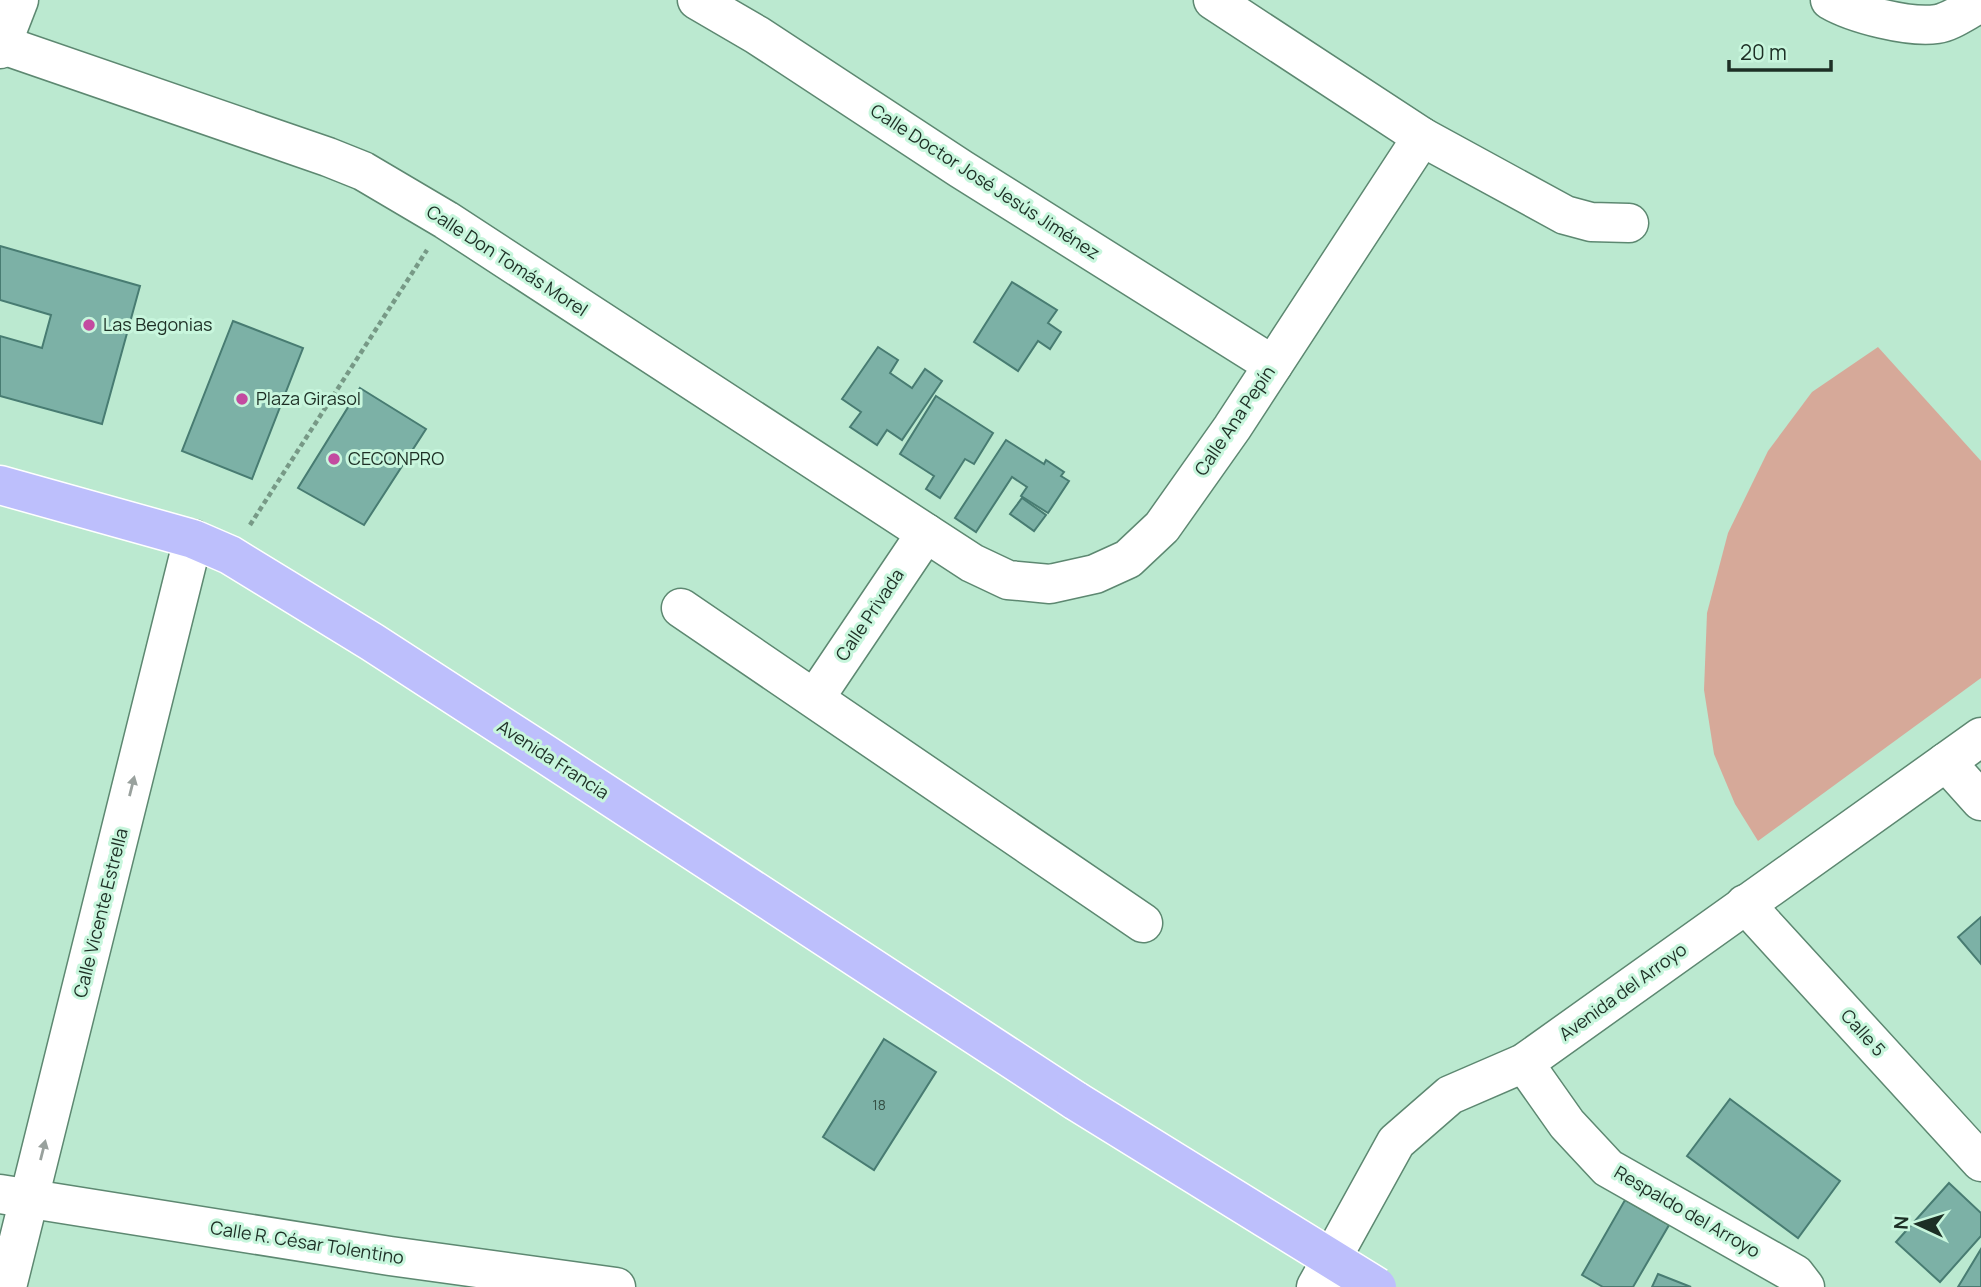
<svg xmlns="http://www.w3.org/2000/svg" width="1981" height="1287" viewBox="0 0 1981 1287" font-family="Manrope,sans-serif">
	<rect width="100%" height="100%" fill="#bbe9d0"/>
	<path fill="#d6a999" d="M1878 347 1981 461V678L1758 841 1735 804 1714 754 1704 690 1707 613 1728 533 1768 451 1812 392Z"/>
	<g fill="#7cb1a6" stroke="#487c72" stroke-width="2">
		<path d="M0 246 140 286 102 424 0 396V336L42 348 51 315 0 300Z"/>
		<path d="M1012 282 1057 310 1048 323 1061 332 1050 349 1038 341 1018 371 974 342Z"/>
		<path d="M233 321 303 348 252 479 182 451Z"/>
		<path d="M878 347 898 360 890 373 912 388 925 369 942 381 902 440 887 430 877 445 850 427 861 412 842 399Z"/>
		<path d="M360 388 426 429 364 525 298 488Z"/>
		<path d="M936 396 993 433 974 464 965 459 940 498 926 489 934 476 900 454Z"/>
		<path d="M1006 440 1044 464 1046 460 1064 472 1061 476 1069 481 1048 513 1021 496 1027 487 1012 477 976 532 955 518Z"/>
		<path d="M1022 498 1046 515 1034 531 1010 514Z"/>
		<path d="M1981 917V964L1958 937Z"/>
		<path d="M884 1039 936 1072 874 1170 823 1137Z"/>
		<path d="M1730 1099 1840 1181 1798 1238 1687 1156Z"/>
		<path d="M1949 1183 1981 1213V1236L1940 1282 1896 1242Z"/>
		<path d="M1625 1200 1669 1225 1633 1287H1603L1582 1275Z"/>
		<path d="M1981 1249V1287H1958Z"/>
		<path d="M1658 1274 1691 1287H1652Z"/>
	</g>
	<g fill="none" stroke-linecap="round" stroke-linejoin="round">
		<defs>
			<g id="minor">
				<path d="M697 0 757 35 961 169 1273 365"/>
				<path d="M1213 0 1422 137 1565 215 1591 222 1629 223"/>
				<path d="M1830 0C1854 14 1909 28 1937 24 1951 22 1968 9 1981 3"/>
				<path d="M0 44 328 157 363 171 446 220 972 563 1008 580 1050 584 1095 574 1128 559 1162 527 1232 428 1422 137"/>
				<path d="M0 49 19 0"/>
				<path d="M681 608 1143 923"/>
				<path d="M815 698 926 533"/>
				<path d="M1946 762 1981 801"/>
				<path d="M1745 904 1981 1162"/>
				<path d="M1524 1063 1567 1124 1608 1168 1795 1274 1805 1287"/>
				<path d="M0 1194 390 1256 616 1287"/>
				<path d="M7 1287 193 539"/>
				<path d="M1316 1287 1396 1142 1450 1095 1524 1063 1981 737"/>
			</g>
			<path id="major" d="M0 485 193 539 230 555 372 642 545 754 1076 1101"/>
		</defs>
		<use href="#minor" stroke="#5d8871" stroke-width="41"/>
		<use href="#major" stroke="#fff" stroke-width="41"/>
		<path stroke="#779986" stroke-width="4.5" stroke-dasharray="5 3.5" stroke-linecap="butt" d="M250 525 427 250"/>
		<use href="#minor" stroke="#fff" stroke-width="38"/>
		<use href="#major" stroke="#bdbffc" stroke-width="38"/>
		<defs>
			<path id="major-bridge" d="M1076 1101 1377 1287"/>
		</defs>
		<use href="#major-bridge" stroke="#fff" stroke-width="41" stroke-linecap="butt"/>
		<use href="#major-bridge" stroke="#bdbffc" stroke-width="38"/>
	</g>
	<defs><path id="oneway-solid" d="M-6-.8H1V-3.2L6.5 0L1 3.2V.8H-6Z" transform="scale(1.75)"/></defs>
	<g fill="#99a19d">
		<use href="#oneway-solid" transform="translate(132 786) rotate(-76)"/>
		<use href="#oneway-solid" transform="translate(43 1150) rotate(-76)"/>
	</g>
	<g fill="#c34ba0" stroke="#c8f6dd" stroke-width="2.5">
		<circle cx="89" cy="325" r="7"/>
		<circle cx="242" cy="399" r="7"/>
		<circle cx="334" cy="459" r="7"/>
	</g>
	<g text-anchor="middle" stroke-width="6" stroke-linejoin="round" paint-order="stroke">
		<g font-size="14" fill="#355045">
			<text x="879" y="1110">18</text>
		</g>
		<g font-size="18" fill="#1d2f25" stroke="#c8f6dd">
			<text transform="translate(985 182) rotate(33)" y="6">Calle Doctor José Jesús Jiménez</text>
			<text transform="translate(507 261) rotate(33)" y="6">Calle Don Tomás Morel</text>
			<text transform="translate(1235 421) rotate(-56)" y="6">Calle Ana Pepín</text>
			<text transform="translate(870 615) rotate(-56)" y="6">Calle Privada</text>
			<text transform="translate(553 760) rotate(33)" y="6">Avenida Francia</text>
			<text transform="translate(101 913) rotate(-76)" y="6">Calle Vicente Estrella</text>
			<text transform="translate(1623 992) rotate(-36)" y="6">Avenida del Arroyo</text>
			<text transform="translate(1863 1033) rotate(48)" y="6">Calle 5</text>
			<text transform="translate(1687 1212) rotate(30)" y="6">Respaldo del Arroyo</text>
			<text transform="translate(307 1243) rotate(9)" y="6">Calle R. César Tolentino</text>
		</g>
		<g font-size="18" fill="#1d2f25" stroke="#c8f6dd" text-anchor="start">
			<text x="103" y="331">Las Begonias</text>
			<text x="256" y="405">Plaza Girasol</text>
			<text x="348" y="465">CECONPRO</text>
		</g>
	</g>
	<g transform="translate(1918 1224) rotate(274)" stroke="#c8f6dd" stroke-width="5" paint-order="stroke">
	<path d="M0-5L12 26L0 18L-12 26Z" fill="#1d2f25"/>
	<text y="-10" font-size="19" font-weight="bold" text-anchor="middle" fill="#1d2f25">N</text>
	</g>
	<path d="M1729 60v10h102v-10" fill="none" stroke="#1d2f25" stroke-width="3.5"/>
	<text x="1740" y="60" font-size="21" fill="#1d2f25" stroke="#c8f6dd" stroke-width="5" paint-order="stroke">20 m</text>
</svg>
